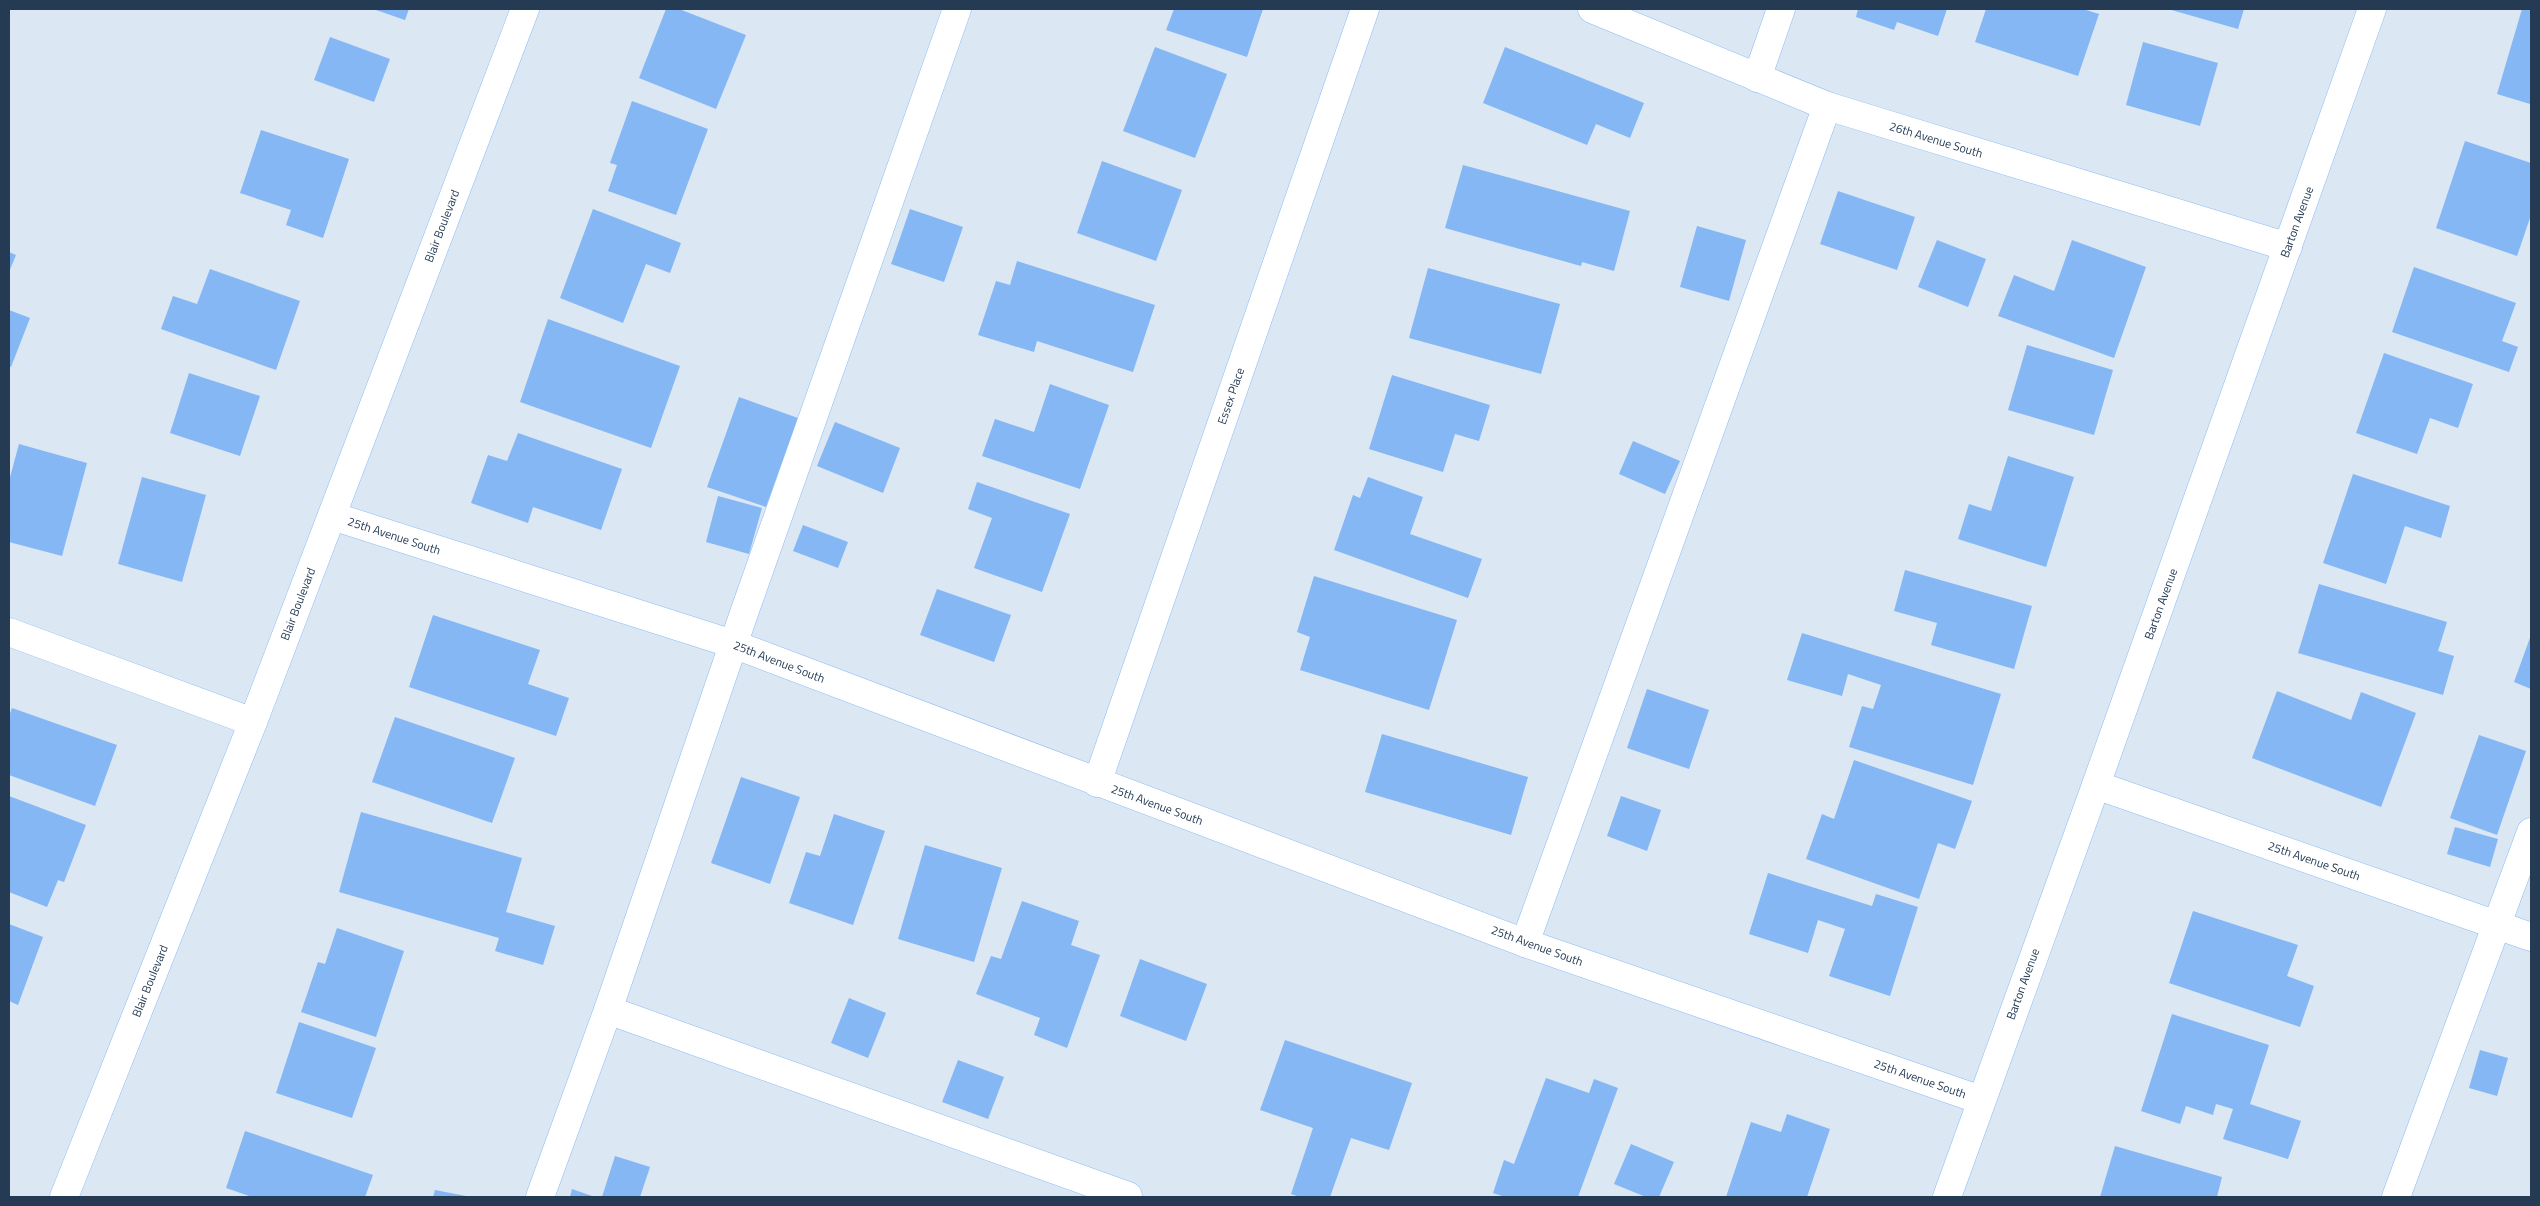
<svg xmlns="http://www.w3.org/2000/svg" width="2540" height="1206" viewBox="0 0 2540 1206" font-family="'Titillium Web',sans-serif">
	<rect width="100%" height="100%" fill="#dce7f4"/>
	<g fill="#84b7f4">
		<path d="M373 9H409L405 20Z"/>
		<path d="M666 9H679L746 35 716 109 639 78Z"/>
		<path d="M1174 9H1263L1247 57 1166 30Z"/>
		<path d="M1858 9H1947L1938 36 1897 22 1894 30 1856 17Z"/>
		<path d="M1986 9H2083L2099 14 2078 76 1975 42Z"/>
		<path d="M2168 9H2244L2238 29Z"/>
		<path d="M2522 9H2531L2530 104 2497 94Z"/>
		<path d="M330 37 390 59 374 102 314 80Z"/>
		<path d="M2143 42 2218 63 2200 126 2126 105Z"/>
		<path d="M1155 47 1227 74 1195 158 1123 131Z"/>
		<path d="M1505 47 1644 103 1630 138 1596 124 1587 145 1483 103Z"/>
		<path d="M632 101 708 129 676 215 608 191 617 165 610 163Z"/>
		<path d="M261 130 349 159 323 238 286 225 291 210 240 193Z"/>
		<path d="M2465 141 2531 163V215L2517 256 2436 228Z"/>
		<path d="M1102 161 1182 190 1156 261 1077 233Z"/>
		<path d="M1463 165 1630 211 1614 271 1582 262 1581 266 1445 228Z"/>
		<path d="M1838 191 1915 217 1897 270 1820 244Z"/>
		<path d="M593 209 681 243 670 273 646 264 623 323 560 298Z"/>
		<path d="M910 209 963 227 944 282 891 264Z"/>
		<path d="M1697 226 1746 240 1729 301 1680 287Z"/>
		<path d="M1937 240 1986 259 1968 307 1918 287Z"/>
		<path d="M2072 240 2146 267 2114 358 1998 316 2014 275 2054 291Z"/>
		<path d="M9 252 16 255 9 272Z"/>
		<path d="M1017 261 1155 305 1133 372 1037 341 1034 352 978 335 996 281 1010 285Z"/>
		<path d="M2414 267 2516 303 2502 341 2518 347 2509 372 2392 332Z"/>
		<path d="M1428 268 1560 304 1541 374 1409 338Z"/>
		<path d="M210 269 300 301 276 370 161 329 173 296 197 304Z"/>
		<path d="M9 310 30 318 11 367 9 366Z"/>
		<path d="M548 319 680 366 651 448 520 402Z"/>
		<path d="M2027 345 2113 370 2094 435 2008 410Z"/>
		<path d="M2384 353 2473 384 2458 428 2430 418 2417 454 2356 433Z"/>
		<path d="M189 373 260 396 240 456 170 433Z"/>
		<path d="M1392 375 1490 405 1479 441 1455 434 1443 472 1369 449Z"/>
		<path d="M1050 384 1109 405 1080 489 982 456 995 419 1034 432Z"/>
		<path d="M739 397 798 418 766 507 707 487Z"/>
		<path d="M835 422 900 448 883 493 817 466Z"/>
		<path d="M518 433 622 469 601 530 533 507 528 523 471 503 488 455 507 461Z"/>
		<path d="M1633 441 1680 461 1665 494 1619 474Z"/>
		<path d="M19 444 87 463 62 556 9 542V481Z"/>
		<path d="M2008 456 2074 477 2046 567 1958 539 1969 504 1991 511Z"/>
		<path d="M2353 474 2450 506 2441 538 2405 526 2386 584 2323 563Z"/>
		<path d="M142 477 206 495 182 582 118 564Z"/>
		<path d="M1368 477 1423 497 1410 534 1482 559 1468 598 1334 550 1353 495 1360 498Z"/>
		<path d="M977 482 1070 514 1042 592 974 568 992 518 968 509Z"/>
		<path d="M718 496 762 508 749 554 706 542Z"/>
		<path d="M803 525 848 542 838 568 793 551Z"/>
		<path d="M1905 570 2032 606 2014 669 1931 645 1937 623 1894 611Z"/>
		<path d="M1314 576 1457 620 1429 710 1300 670 1310 637 1297 632Z"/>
		<path d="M2319 584 2447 622 2438 651 2454 656 2443 695 2298 653Z"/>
		<path d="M937 589 1011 615 994 662 920 635Z"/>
		<path d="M433 615 540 650 528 684 569 698 556 736 409 687Z"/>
		<path d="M1802 633 2001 694 1973 785 1849 747 1862 706 1873 709 1881 685 1848 674 1842 696 1787 680Z"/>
		<path d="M2531 635V689L2514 682Z"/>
		<path d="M1647 689 1709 710 1689 769 1627 748Z"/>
		<path d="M2277 691 2351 720 2361 692 2416 713 2381 807 2252 758Z"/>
		<path d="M12 708 117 745 95 806 9 775V716Z"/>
		<path d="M395 717 515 758 492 823 372 782Z"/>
		<path d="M1382 734 1528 777 1511 835 1365 792Z"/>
		<path d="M2479 735 2526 751 2497 835 2450 818Z"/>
		<path d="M1854 760 1972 801 1955 849 1938 843 1919 899 1806 859 1822 814 1834 819Z"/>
		<path d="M741 777 800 797 770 884 711 863Z"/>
		<path d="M9 796 86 825 64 882 58 880 47 907 9 892Z"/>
		<path d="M1621 796 1661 810 1647 851 1607 836Z"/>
		<path d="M361 812 522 858 506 912 555 926 543 965 495 951 499 938 339 892Z"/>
		<path d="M834 814 885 831 853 925 789 903 806 852 820 856Z"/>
		<path d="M2455 827 2498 839 2490 867 2447 854Z"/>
		<path d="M925 845 1002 868 974 962 898 939Z"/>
		<path d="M1768 873 1872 906 1876 894 1918 907 1890 996 1829 976 1845 929 1818 920 1808 953 1749 934Z"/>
		<path d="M1022 901 1079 921 1071 945 1100 955 1067 1048 1034 1035 1040 1018 976 994 991 956 1001 959Z"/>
		<path d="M2193 911 2298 945 2287 976 2314 986 2300 1027 2169 983Z"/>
		<path d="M9 924 43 937 18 1005 9 1001Z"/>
		<path d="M337 928 404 951 376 1037 301 1012 318 962 325 964Z"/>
		<path d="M1140 959 1207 984 1186 1041 1120 1016Z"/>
		<path d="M849 998 886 1013 868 1058 831 1043Z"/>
		<path d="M2172 1014 2269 1045 2250 1104 2301 1121 2288 1159 2223 1139 2233 1109 2216 1104 2213 1115 2186 1106 2180 1124 2141 1111Z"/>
		<path d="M299 1022 376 1048 352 1118 276 1093Z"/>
		<path d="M1285 1040 1412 1083 1389 1150 1351 1138 1330 1197H1300L1291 1194 1313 1128 1260 1110Z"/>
		<path d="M2480 1050 2508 1058 2497 1096 2469 1088Z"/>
		<path d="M958 1060 1004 1077 988 1119 942 1102Z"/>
		<path d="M1546 1078 1589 1093 1594 1079 1618 1088 1578 1197H1505L1493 1193 1504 1160 1514 1164Z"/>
		<path d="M1787 1114 1830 1129 1807 1197H1726L1751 1122 1781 1132Z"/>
		<path d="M245 1131 373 1175 365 1197H252L226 1188Z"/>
		<path d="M1631 1144 1674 1162 1659 1197H1646L1614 1184Z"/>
		<path d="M2115 1146 2222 1177 2217 1197H2100Z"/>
		<path d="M615 1156 650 1167 640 1197H602Z"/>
		<path d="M572 1189 595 1197H570Z"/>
		<path d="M435 1190 466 1196V1197H433Z"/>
	</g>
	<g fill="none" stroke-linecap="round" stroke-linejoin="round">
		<defs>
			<g id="minor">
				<path d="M1592 9 1827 106 2288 247"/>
				<path d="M1757 78 1781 9"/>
				<path d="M332 516 733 644 1525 943 1981 1100"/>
				<path d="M9 632 253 722"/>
				<path d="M1097 783 1365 9"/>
				<path d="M2096 785 2531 937"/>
				<path d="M1525 943 1827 106"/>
				<path d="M608 1010 1128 1196"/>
				<path d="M64 1197 253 722 525 9"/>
				<path d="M540 1197 608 1010 743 616 957 9"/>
				<path d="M1947 1197 2096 785 2372 9"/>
				<path d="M2396 1197 2531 832"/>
			</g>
		</defs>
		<use href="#minor" stroke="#88bbf9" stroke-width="29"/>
		<use href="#minor" stroke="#fff" stroke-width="28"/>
	</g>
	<g text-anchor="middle" stroke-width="5" stroke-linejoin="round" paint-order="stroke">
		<g font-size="12" fill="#253b54" stroke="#fff">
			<text transform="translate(1936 140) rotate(17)" y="4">26th Avenue South</text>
			<text transform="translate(2297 222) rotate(-70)" y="4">Barton Avenue</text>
			<text transform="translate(442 226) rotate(-69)" y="4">Blair Boulevard</text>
			<text transform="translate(1231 396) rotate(-71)" y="4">Essex Place</text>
			<text transform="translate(394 536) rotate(18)" y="4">25th Avenue South</text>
			<text transform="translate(298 604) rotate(-69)" y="4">Blair Boulevard</text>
			<text transform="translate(2161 604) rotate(-70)" y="4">Barton Avenue</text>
			<text transform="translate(779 662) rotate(21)" y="4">25th Avenue South</text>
			<text transform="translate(1157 805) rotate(20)" y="4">25th Avenue South</text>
			<text transform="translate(2314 861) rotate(19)" y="4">25th Avenue South</text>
			<text transform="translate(1537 946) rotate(20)" y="4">25th Avenue South</text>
			<text transform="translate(150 981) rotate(-68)" y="4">Blair Boulevard</text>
			<text transform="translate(2023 984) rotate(-70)" y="4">Barton Avenue</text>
			<text transform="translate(1920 1079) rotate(19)" y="4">25th Avenue South</text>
		</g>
	</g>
	<rect width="2540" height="1206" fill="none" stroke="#253b54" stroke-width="20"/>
</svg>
